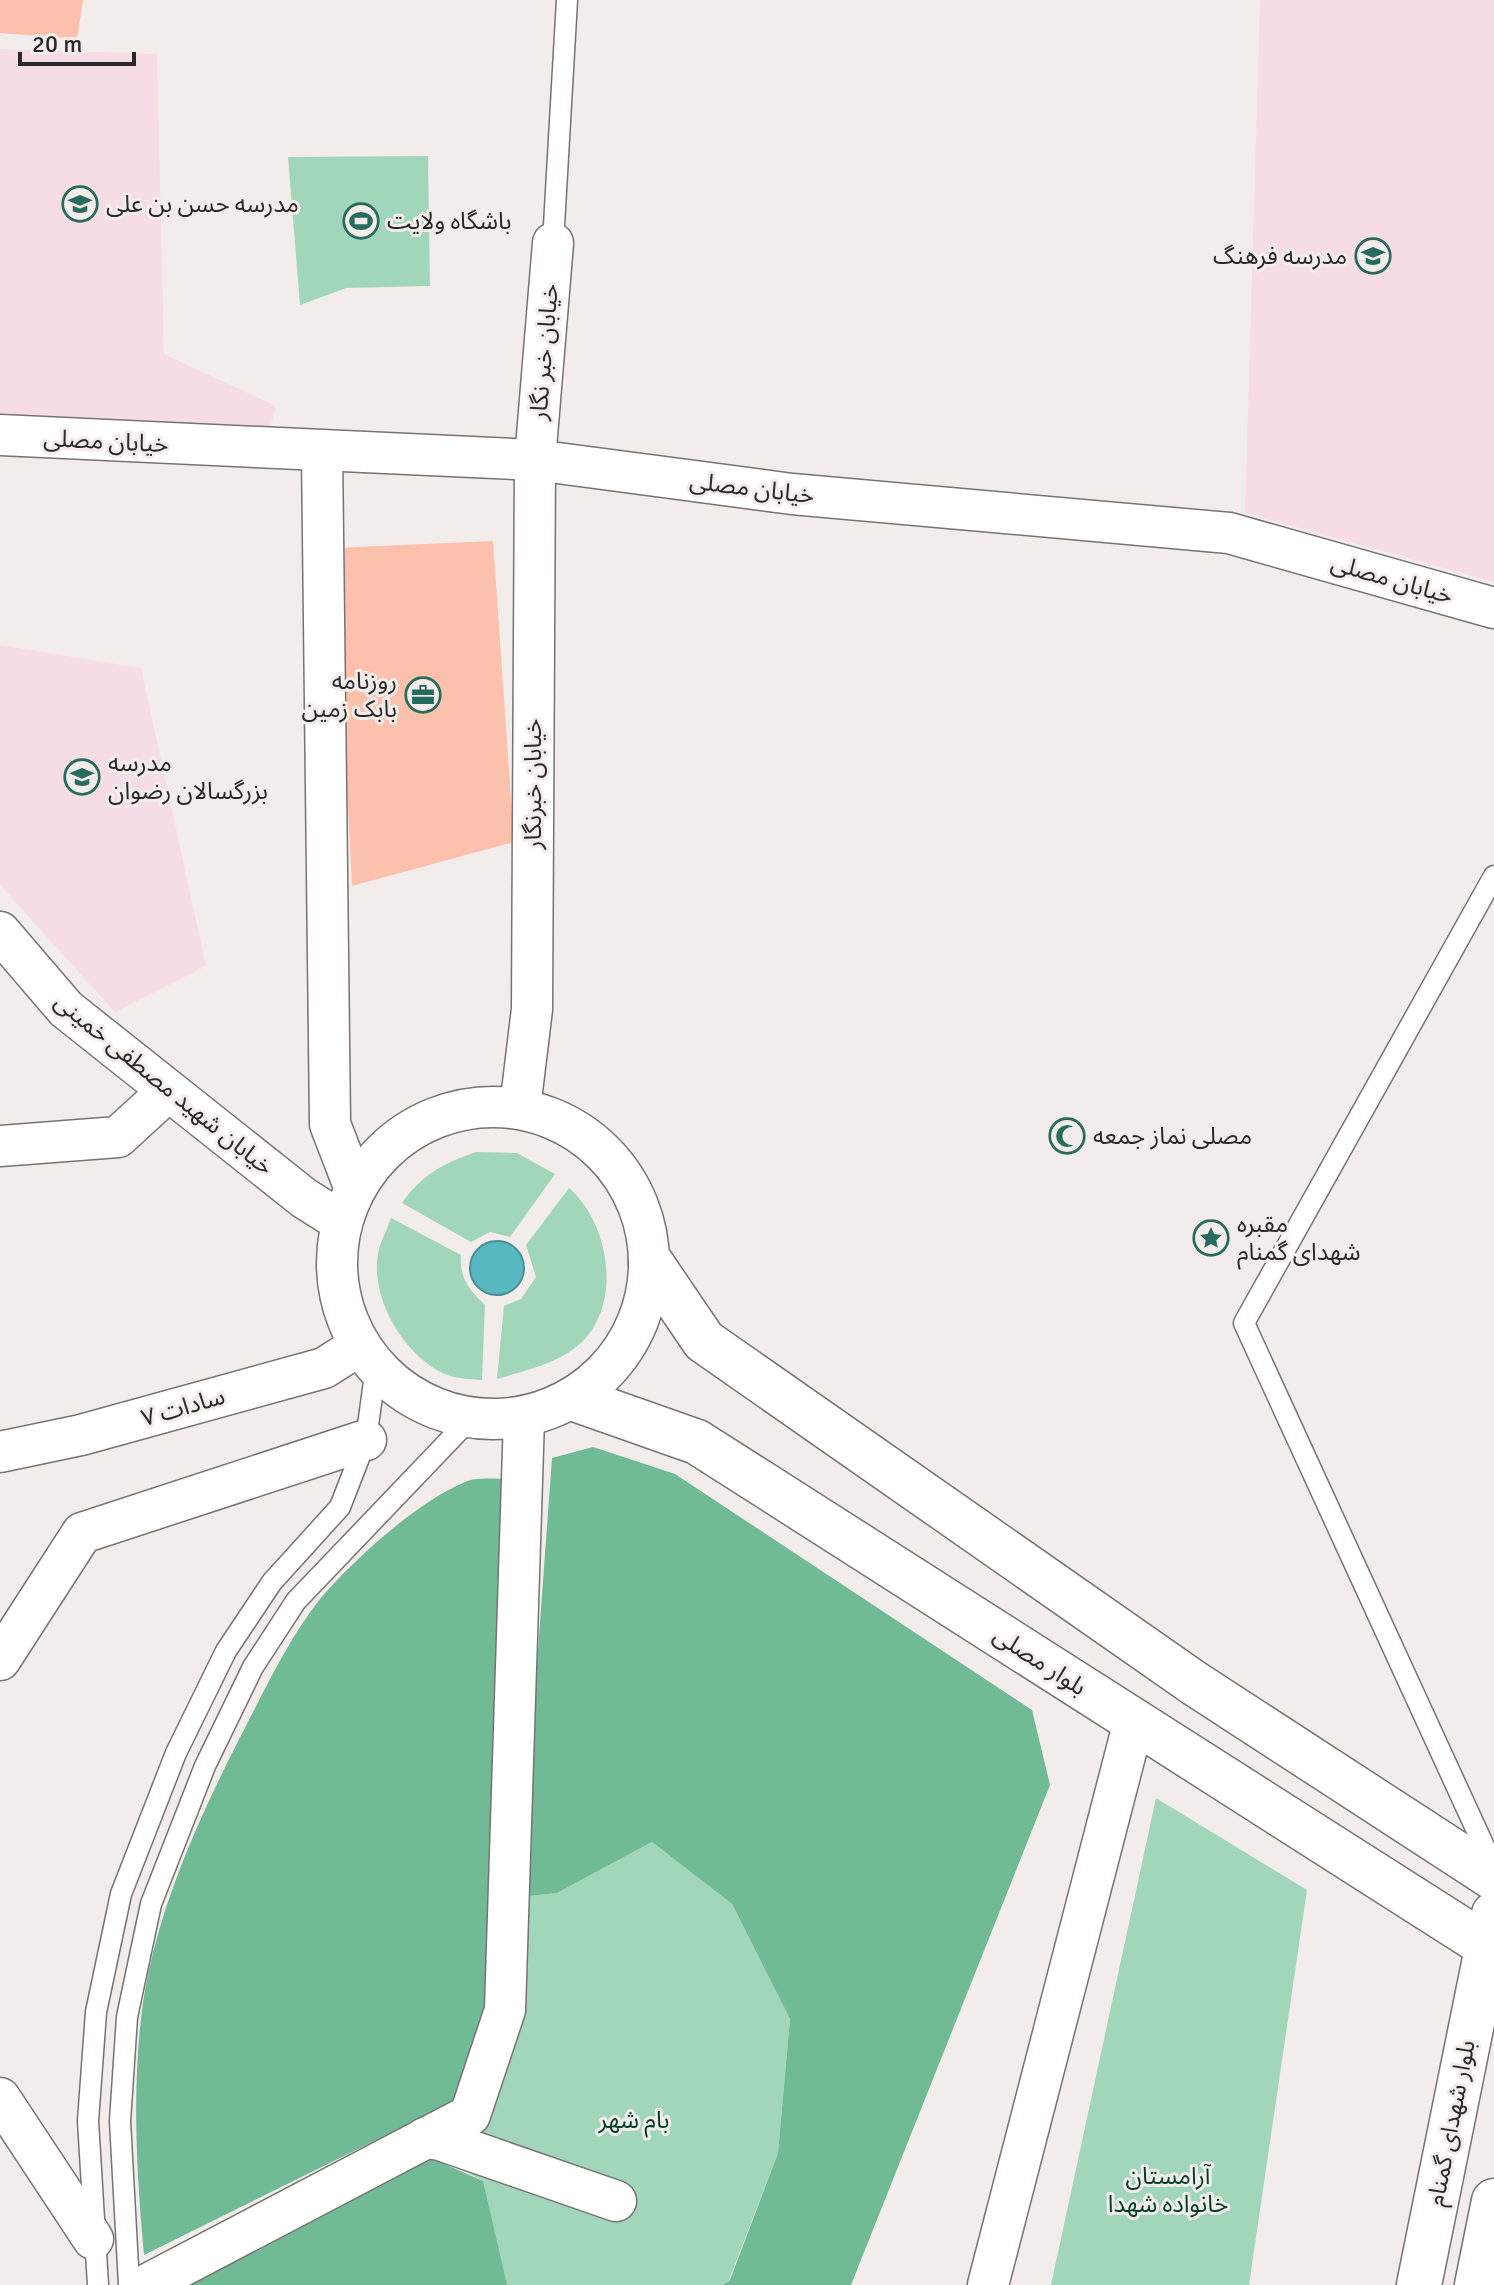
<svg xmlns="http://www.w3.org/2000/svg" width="1494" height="2285" viewBox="0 0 1494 2285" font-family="Signika,'Noto Sans Arabic',sans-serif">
	<rect width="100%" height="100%" fill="#f2edea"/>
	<g fill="#f6dde5">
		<path d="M1260 0H1494V582L1245 513Z"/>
		<path d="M0 49 157 54 164 354 276 406 259 470 0 424Z"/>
		<path d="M0 645 141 668 206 966 115 1012 0 885Z"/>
	</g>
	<g fill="#a2d6ba">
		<path d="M428 156 430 286 346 288 300 305 288 157Z"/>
		<path d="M476 1152 517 1153 555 1174 510 1237 490 1232 471 1242 402 1203C421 1175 446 1162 476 1152Z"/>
		<path d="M569 1188C609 1222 623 1303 581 1343 558 1364 526 1370 497 1379L504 1306 521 1299 536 1277 526 1245Z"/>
		<path d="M391 1218 461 1255C459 1277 469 1290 485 1305L482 1380C469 1379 457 1379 445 1374 404 1356 370 1298 378 1254 380 1242 387 1230 391 1218Z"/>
		<path d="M1156 1798 1307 1890 1249 2285H1051Z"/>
		<path d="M652 1842 732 1904 790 2019 778 2153 729 2280 721 2285H505L483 2181 423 2149 477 2120 520 1897 557 1893Z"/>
	</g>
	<g fill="#70ba95">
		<path d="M593 1447 675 1474 1032 1710 1050 1785 851 2285H722L730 2280 778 2153 790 2019 732 1904 652 1842 557 1893 520 1897 552 1458Z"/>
		<path d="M507 1479 487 2011 453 2102 144 2255C137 2179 132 2096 141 2019 153 1912 203 1809 252 1714 272 1675 293 1633 320 1599 354 1559 417 1502 465 1482 476 1477 495 1479 507 1479Z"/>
		<path d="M426 2156 483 2181 507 2285H185Z"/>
	</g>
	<circle fill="#57b8c2" stroke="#4a8d94" stroke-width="2" cx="497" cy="1268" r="27"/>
	<g fill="#fbc1ac">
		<path d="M0 0H83L77 39 0 33Z"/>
		<path d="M493 541 514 842 352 886 335 548Z"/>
	</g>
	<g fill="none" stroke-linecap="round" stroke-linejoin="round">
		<defs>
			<g id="service">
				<path d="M553 243 567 0"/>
				<path d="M1494 876 1244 1323 1494 1868"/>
				<path d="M98 2285 88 2121 96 2012 121 1894 176 1753 226 1651 272 1582 340 1507 366 1440 376 1367"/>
				<path d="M129 2285 120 2121 127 2017 151 1904 205 1766 253 1667 296 1601 470 1419"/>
			</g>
			<g id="minor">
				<path d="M0 435 535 460 792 494 1229 533 1494 608"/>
				<path d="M322 452 330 1124 355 1189"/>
				<path d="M0 932 66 1009 304 1198 342 1222"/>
				<circle cx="493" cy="1263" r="156"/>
				<path d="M520 1108 532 1009 535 460 553 243"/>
				<path d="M0 1146 118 1137 167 1092"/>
				<path d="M0 1452 81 1435 324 1368 360 1345"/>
				<path d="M0 1660 82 1533 366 1440"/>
				<path d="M0 2098 93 2239"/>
				<path d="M425 2138 440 2140 616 2201"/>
				<path d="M146 2285 470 2115 505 2010 524 1418"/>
				<path d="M988 2285 1134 1721"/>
			</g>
			<g id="tertiary">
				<path d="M651 1263 704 1341 1194 1683 1494 1878"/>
				<path d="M575 1399 697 1442 1487 1946 1494 1947"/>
				<path d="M1419 2285 1494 1914"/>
				<path d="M1477 2285 1494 2201"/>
			</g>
		</defs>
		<use href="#service" stroke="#777371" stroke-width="23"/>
		<use href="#minor" stroke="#777371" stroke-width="43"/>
		<use href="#tertiary" stroke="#777371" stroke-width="47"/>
		<use href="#service" stroke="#fff" stroke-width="20"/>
		<use href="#minor" stroke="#fff" stroke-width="40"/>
		<use href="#tertiary" stroke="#fff" stroke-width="44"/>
	</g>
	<defs>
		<symbol id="school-ring" viewBox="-11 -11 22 22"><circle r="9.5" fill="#f2edea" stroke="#276b5d" stroke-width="1.5"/><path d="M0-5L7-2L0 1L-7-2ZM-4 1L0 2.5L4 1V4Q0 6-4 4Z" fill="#276b5d"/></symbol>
		<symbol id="stadium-ring" viewBox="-11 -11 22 22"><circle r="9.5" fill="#f2edea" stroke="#276b5d" stroke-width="1.5"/><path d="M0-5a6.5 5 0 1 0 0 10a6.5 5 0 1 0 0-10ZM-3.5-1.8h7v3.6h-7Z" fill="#276b5d"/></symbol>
		<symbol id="office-ring" viewBox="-11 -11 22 22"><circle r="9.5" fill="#f2edea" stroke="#276b5d" stroke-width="1.5"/><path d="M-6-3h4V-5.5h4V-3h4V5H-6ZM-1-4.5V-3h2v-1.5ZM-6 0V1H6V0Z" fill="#276b5d"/></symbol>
		<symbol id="mosque-ring" viewBox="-11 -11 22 22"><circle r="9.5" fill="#f2edea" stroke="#276b5d" stroke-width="1.5"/><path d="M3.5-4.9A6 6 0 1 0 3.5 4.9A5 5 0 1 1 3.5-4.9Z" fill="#276b5d"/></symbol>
		<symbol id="sight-ring" viewBox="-11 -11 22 22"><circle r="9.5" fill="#f2edea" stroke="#276b5d" stroke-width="1.5"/><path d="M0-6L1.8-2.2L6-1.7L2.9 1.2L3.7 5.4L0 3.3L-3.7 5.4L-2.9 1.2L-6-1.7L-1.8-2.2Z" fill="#276b5d"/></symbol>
	</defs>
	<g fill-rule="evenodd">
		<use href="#school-ring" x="60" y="184" width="40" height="40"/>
		<use href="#stadium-ring" x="341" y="201" width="40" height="40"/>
		<use href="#school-ring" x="1353" y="236" width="40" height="40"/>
		<use href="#office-ring" x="403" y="675" width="40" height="40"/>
		<use href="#school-ring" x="62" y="757" width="40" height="40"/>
		<use href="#mosque-ring" x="1047" y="1116" width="40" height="40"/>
		<use href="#sight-ring" x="1191" y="1218" width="40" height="40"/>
	</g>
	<g text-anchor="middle" stroke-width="6" stroke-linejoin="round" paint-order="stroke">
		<g font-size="24" fill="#2a2928" stroke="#f2edea" text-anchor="start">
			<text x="106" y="212">مدرسه حسن بن علی</text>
			<text x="387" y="229">باشگاه ولایت</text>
			<text x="1347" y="264" text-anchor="end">مدرسه فرهنگ</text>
			<text x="397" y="689" text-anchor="end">روزنامه<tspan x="397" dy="28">بابک زمین</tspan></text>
			<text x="108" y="771">مدرسه<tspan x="108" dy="28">بزرگسالان رضوان</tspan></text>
			<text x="1093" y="1144">مصلی نماز جمعه</text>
			<text x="1237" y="1232">مقبره<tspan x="1237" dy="28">شهدای گمنام</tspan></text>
		</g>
		<g font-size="24" fill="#2a2928" stroke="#f2edea">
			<text transform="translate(544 352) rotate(-85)" y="8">خیابان خبر نگار</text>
			<text transform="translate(106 441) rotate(3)" y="8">خیابان مصلی</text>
			<text transform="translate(752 488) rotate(7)" y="8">خیابان مصلی</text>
			<text transform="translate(1392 579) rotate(16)" y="8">خیابان مصلی</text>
			<text transform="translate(533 784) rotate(-90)" y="8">خیابان خبرنگار</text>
			<text transform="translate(164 1084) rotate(39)" y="8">خیابان شهید مصطفی خمینی</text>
			<text transform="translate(183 1407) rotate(-16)" y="8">سادات ۷</text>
			<text transform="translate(1040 1661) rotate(33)" y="8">بلوار مصلی</text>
			<text transform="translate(1451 2123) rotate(-79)" y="8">بلوار شهدای گمنام</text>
		</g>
		<g font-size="24" fill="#003e27" stroke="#f2edea">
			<text x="634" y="2128">بام شهر</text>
			<text x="1168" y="2184">آرامستان<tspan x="1168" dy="28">خانواده شهدا</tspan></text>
		</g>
	</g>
	<path d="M20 52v12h114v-12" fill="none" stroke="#2a2928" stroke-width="4"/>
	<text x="32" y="52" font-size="24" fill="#2a2928" stroke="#f2edea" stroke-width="6" paint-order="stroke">20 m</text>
</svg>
